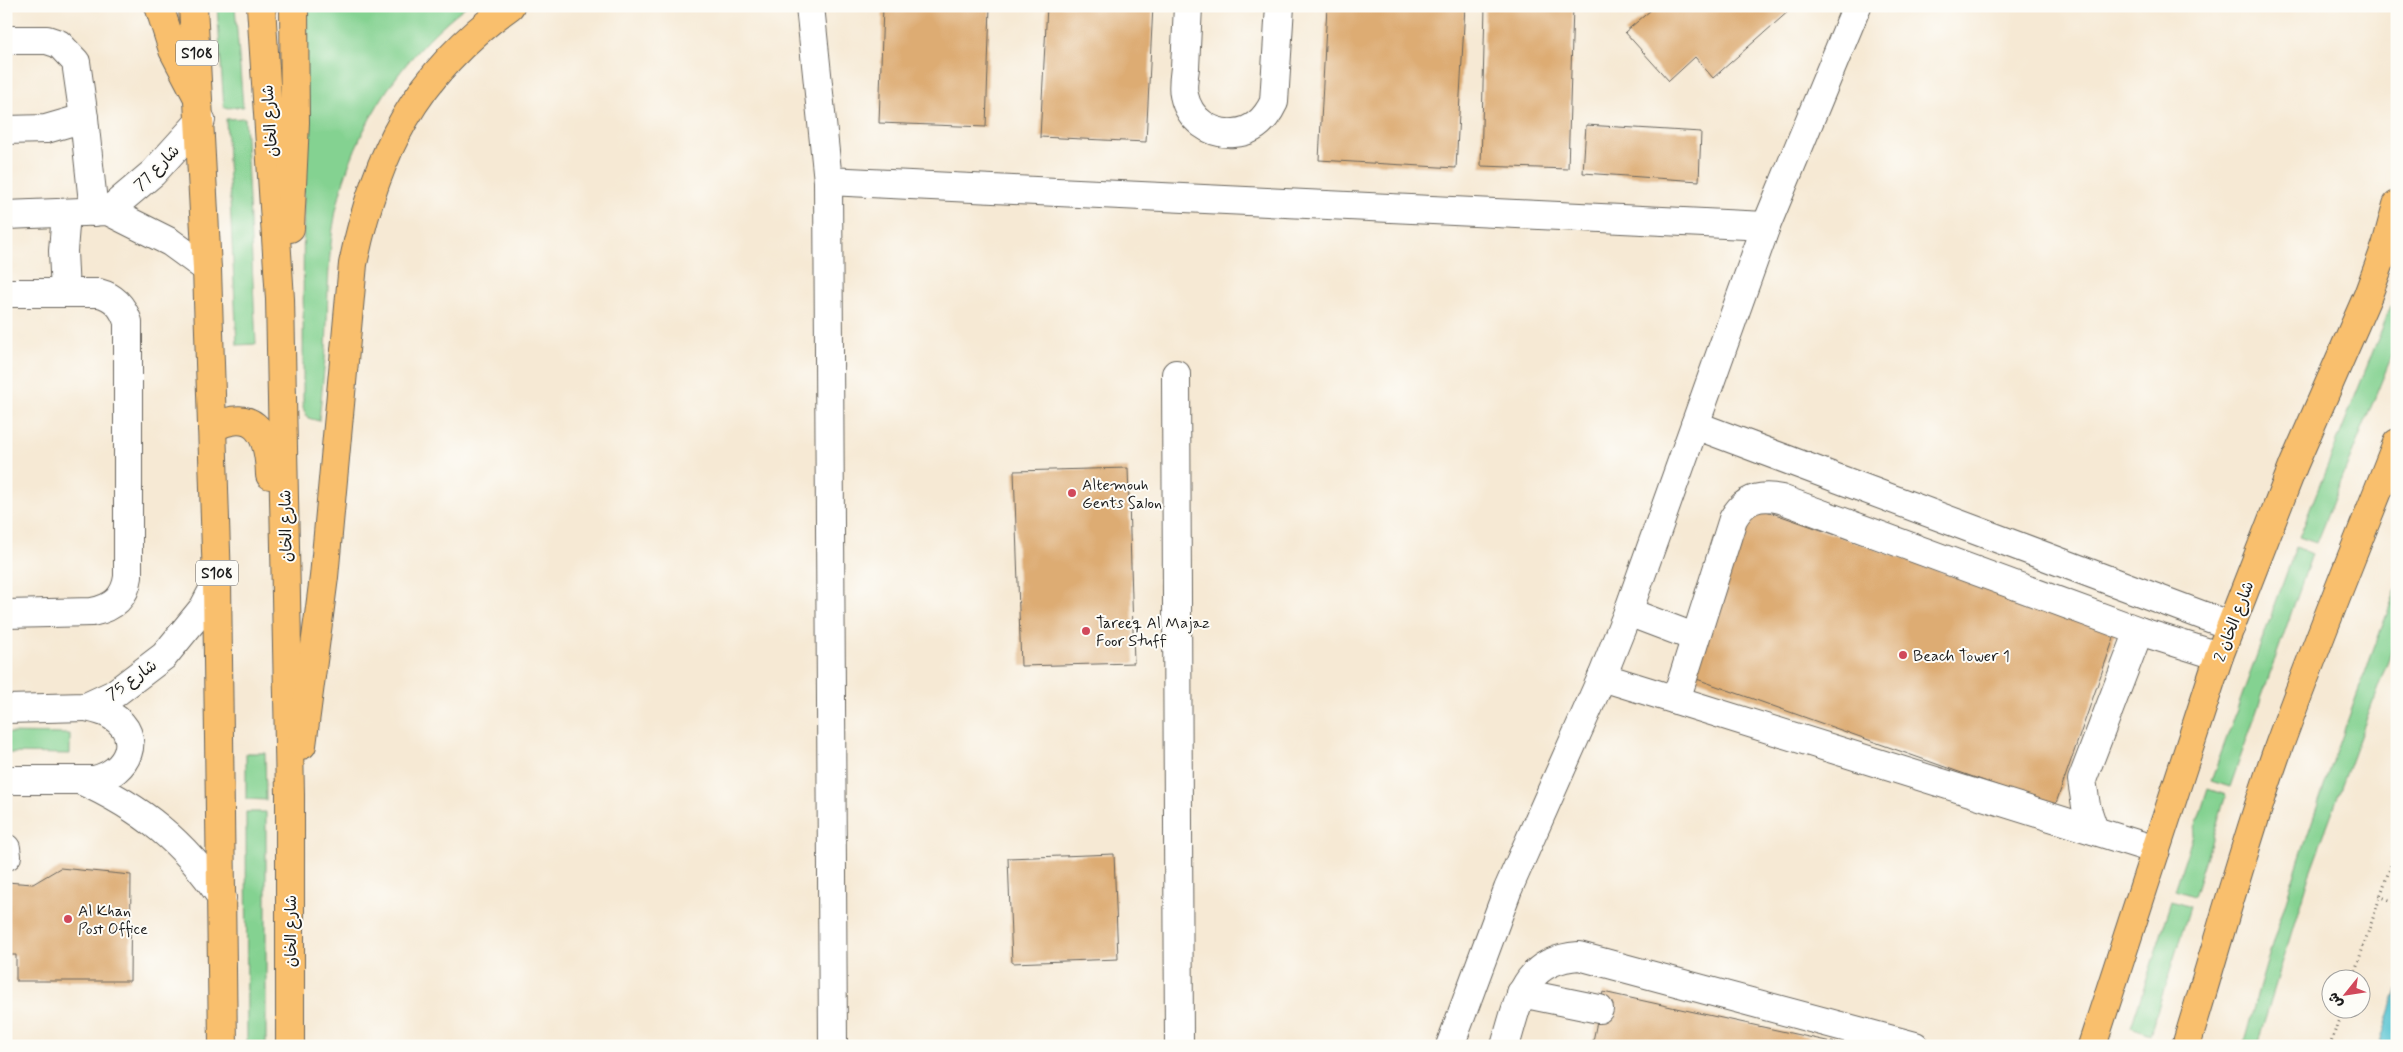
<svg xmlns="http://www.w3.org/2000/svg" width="2403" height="1052" viewBox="0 0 2403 1052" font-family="Mynerve,'Playpen Sans Arabic',sans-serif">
	<rect width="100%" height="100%" fill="#fdfcf7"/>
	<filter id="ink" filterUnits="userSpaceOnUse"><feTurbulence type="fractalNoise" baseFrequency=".02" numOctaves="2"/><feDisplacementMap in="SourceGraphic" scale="10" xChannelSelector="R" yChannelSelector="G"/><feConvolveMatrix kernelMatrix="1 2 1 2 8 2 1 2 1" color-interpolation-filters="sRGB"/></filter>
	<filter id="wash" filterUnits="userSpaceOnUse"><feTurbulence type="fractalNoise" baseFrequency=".0096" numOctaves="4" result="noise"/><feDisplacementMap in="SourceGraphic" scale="20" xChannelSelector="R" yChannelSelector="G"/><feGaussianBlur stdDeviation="1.12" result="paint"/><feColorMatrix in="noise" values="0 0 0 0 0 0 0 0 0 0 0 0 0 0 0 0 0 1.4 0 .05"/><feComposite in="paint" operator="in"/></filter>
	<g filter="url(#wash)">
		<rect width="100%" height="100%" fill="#f6e9d4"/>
		<g fill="#84d291" stroke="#507756">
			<path d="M217 6H235L243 107 224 108Z"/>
			<path d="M304 6H466C396 60 346 140 333 228 327 268 328 309 326 349 324 373 321 397 319 421L308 418 303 408Z"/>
			<path d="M245 118 256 344 237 345 226 119Z"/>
			<path d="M2391 306 2397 308V343L2316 543 2299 537Z"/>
			<path d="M2296 547 2312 554 2230 787 2211 781Z"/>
			<path d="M2397 587V636L2309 875 2257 1046H2243C2285 890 2340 738 2397 587Z"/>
			<path d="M6 733 70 734V754L6 753Z"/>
			<path d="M246 753H265L266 800 246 799Z"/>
			<path d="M2208 789 2226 795 2194 896 2175 890Z"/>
			<path d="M246 812H266V1046H247Z"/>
			<path d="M2172 901 2190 907 2150 1034 2131 1027Z"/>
		</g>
		<path fill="#58c4d2" stroke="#3a7077" d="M2397 989V1046H2379Z"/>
		<g id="blocks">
			<g fill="#ddac73">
				<path d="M883 6H990L986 127 879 123Z"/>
				<path d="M1047 6H1153L1146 142 1040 137Z"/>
				<path d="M1327 6H1465L1456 168 1319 160Z"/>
				<path d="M1485 6H1573L1568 169 1481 166Z"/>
				<path d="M1648 6H1787L1790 10 1713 78 1695 57 1669 81 1625 32 1651 10Z"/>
				<path d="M1586 125 1701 132 1699 181 1583 173Z"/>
				<path d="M1128 468 1134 663 1021 666 1014 471Z"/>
				<path d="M1752 506 2116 632 2055 806 1691 677Z"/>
				<path d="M1114 854 1118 959 1012 963 1008 858Z"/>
				<path d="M60 868 131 875 130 981H16V955H6V882L33 884Z"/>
				<path d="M1603 992 1845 1045V1046H1592Z"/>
			</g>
		</g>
	</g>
	<g filter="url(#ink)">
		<use href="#blocks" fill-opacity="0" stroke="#68645c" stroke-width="1"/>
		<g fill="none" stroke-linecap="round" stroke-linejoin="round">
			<defs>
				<g id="minor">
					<path d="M810 6 828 181 833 1046"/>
					<path d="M1188 6C1187 27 1186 47 1185 68 1184 76 1182 87 1184 95 1189 119 1210 135 1234 133 1254 132 1266 119 1274 102L1280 6"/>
					<path d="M6 40H47L59 44 76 62 84 118 94 212"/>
					<path d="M6 130 46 129 84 118"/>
					<path d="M828 181 1766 226"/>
					<path d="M108 211 153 173 201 120"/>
					<path d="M6 215 108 211 170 242 207 269"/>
					<path d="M6 293H99C115 297 123 307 128 322V577C125 598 113 608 92 612L6 614"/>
					<path d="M65 293 63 251 66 213"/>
					<path d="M1176 374 1179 1046"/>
					<path d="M1695 425 2231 626"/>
					<path d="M1628 612 1694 637"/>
					<path d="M1602 677 1676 700"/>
					<path d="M6 709 86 707 114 694 164 656 204 607 217 582"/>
					<path d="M6 780H94C128 773 144 736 112 716 105 711 95 709 86 707"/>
					<path d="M80 780C142 808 184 842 222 898"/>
					<path d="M2094 830 2086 806 2082 780 2139 631"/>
					<path d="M6 848 7 856"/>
					<path d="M2156 850 1676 700 1733 519C1744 499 1759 494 1781 499L2139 631 2219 656"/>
					<path d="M1521 993 1599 1009"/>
					<path d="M1450 1046 1508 889 1602 677 1628 612 1766 226 1857 6"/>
					<path d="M1505 1046C1519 1001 1522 960 1579 956L1915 1046"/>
				</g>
				<g id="major">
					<path d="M159 6 173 50 196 94"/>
					<path d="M193 6 207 269 217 582 223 1046"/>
					<path d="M261 6 280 299 290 795V1046"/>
					<path d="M290 228 295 122 294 6"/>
					<path d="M212 428C256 405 269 436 270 475"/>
					<path d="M302 745 324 577 353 264C376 153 415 74 510 6"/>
					<path d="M2092 1046 2219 656 2294 464 2368 295 2386 246 2397 205"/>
					<path d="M2186 1046C2216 949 2242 852 2275 757 2313 651 2356 547 2397 443"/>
				</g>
			</defs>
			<use href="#minor" stroke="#68645c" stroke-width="30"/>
			<use href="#major" stroke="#68645c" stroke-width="30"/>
			<g stroke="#68645c" stroke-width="3" stroke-dasharray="1 4" stroke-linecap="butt">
				<path d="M2379 896 2397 903"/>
				<path d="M2352 980 2397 847"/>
				<path d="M2330 1046 2342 1010"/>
			</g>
			<use href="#minor" stroke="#fff" stroke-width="28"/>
			<use href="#major" stroke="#f9bf6d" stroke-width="28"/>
		</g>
	</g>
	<g fill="#d1495b" stroke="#fdfcf7" stroke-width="2">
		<circle cx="1072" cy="493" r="5"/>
		<circle cx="1086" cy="631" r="5"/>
		<circle cx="1903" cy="655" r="5"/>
		<circle cx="68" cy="919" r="5"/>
	</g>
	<g text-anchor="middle" stroke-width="4" stroke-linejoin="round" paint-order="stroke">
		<g fill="#fdfcf7" stroke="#605f5e" stroke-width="1">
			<rect x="176" y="40.5" width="42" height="25" rx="4"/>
			<rect x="196" y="560.5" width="42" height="25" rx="4"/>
		</g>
		<g font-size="15" font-weight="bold" fill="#1c1c1c">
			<text x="197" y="58">S108</text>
			<text x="217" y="578">S108</text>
		</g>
		<g font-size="16" fill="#1c1c1c" stroke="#fdfcf7">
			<text transform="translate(269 121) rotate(-94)" y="6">شارع الخان</text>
			<text transform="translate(156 167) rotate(-45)" y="6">شارع 77</text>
			<text transform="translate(285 526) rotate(-91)" y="6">شارع الخان</text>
			<text transform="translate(2233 621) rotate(-69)" y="6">شارع الخان 2</text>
			<text transform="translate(131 679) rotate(-35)" y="6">شارع 75</text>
			<text transform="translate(290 931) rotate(-90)" y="6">شارع الخان</text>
		</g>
		<g font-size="16" fill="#1c1c1c" stroke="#fdfcf7" text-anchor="start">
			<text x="1082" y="490">Altemouh<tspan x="1082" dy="18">Gents Salon</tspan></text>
			<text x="1096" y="628">Tareeq Al Majaz<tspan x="1096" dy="18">Foor Stuff</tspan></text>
			<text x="1913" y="661">Beach Tower 1</text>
			<text x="78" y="916">Al Khan<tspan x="78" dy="18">Post Office</tspan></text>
		</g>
	</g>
	<rect width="2403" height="1052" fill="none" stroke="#fdfcf7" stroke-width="25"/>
	<g transform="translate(2346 994) rotate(240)"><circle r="24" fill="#fdfcf7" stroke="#a3a29f"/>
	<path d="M0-4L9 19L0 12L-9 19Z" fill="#d1495b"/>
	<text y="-8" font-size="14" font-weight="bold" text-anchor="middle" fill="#1c1c1c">ش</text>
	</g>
</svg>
